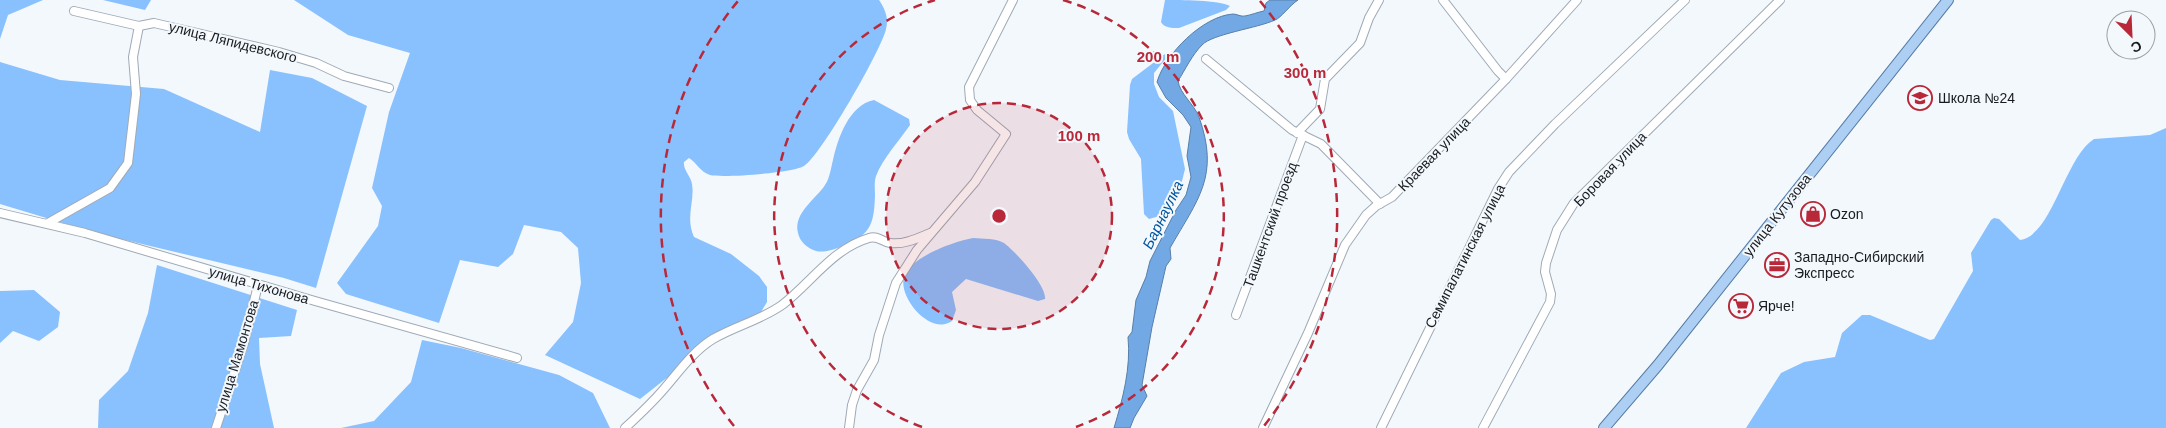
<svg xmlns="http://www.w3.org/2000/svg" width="2166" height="428" viewBox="0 0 2166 428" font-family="Arial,sans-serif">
	<rect width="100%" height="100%" fill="#f3f8fd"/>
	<g fill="#89c0fe">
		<path d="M0 0H49H43L8 15 0 39Z"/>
		<path d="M103 0H151L145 10Z"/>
		<path d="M294 0H879C885 9 889 18 886 29 882 49 820 157 804 166 793 173 723 178 710 175 700 172 697 163 689 158L684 162C683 170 691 176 692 184 695 202 685 217 694 237L731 254 759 276 767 287V302L759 315 715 340 640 399 545 355 573 322 581 283 578 248 561 232 524 225 513 254 498 267 460 260 439 323 346 294 337 283 378 226 382 206 372 188 389 112 410 53 348 35Z"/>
		<path d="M1165 0C1180 0 1219 0 1230 6L1226 10 1179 28C1172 28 1164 28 1161 22Z"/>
		<path d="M1165 54 1167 57 1154 73V84L1159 97 1173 111 1185 169 1182 181 1163 215 1149 219 1144 214 1141 159 1129 139 1127 132 1130 85 1132 79Z"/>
		<path d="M0 62 60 80 164 89 260 132 270 70 312 78 367 106 316 288 284 278 96 233 0 204Z"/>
		<path d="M874 100 909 119 910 125C899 141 883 158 876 176 874 182 875 189 875 195 874 222 872 234 845 245 836 249 825 253 816 251 807 248 800 242 798 233 793 213 816 199 825 185 830 178 831 167 833 160 838 138 849 105 874 100Z"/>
		<path d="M2166 128V428H1746L1781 373 1804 362 1835 357 1842 333 1862 315H1870L1930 340 1934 339 1973 271 1971 253 1991 220 1994 218 1999 219 2020 240C2052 236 2065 157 2094 139L2150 135Z"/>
		<path d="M973 238C983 239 996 238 1004 243 1015 251 1047 286 1045 299L1038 301 966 279 952 292 956 310 952 321C931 336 898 298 904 277 910 257 955 241 973 238Z"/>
		<path d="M157 265 297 310 291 336 259 338 260 364 274 428H98L99 400 128 371 148 313Z"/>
		<path d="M34 290 60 312 58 327 39 341 13 331 0 343V291Z"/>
		<path d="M422 340 461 348 559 375 593 393 610 428H341L374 421 411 382Z"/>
	</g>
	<path fill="#72a9e5" stroke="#577faa" d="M1270 0H1298C1290 5 1281 18 1275 20 1258 28 1212 34 1202 45 1192 55 1185 70 1178 81 1180 94 1194 104 1199 117 1220 176 1198 199 1170 248L1171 259 1166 266 1152 327 1142 385 1147 396 1134 418 1130 428H1114C1123 398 1131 368 1128 337L1132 332 1136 300 1146 277 1150 261 1176 210 1186 195 1191 177 1187 156 1191 127 1183 115 1166 98 1157 82C1165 54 1203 16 1233 14 1237 14 1241 17 1245 16 1251 15 1258 12 1264 11L1266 3Z"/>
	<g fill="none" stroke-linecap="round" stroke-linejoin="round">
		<defs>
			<g id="minor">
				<path d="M1443 0 1498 71 1506 79"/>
				<path d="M74 11 139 26 154 23 279 52 316 63 344 76 389 88"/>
				<path d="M1206 59 1292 130 1321 144 1380 204"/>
				<path d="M1297 133 1320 109 1325 79 1360 43 1369 18 1379 0"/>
				<path d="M0 213 85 233 315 301 517 358"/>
				<path d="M48 223 110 188 128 163 136 94 133 57 139 26"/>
				<path d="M1236 315 1303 135"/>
				<path d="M216 428 244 343 258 285"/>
				<path d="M625 428C638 416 651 404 663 390 678 373 693 351 713 339 735 326 761 320 782 305 811 283 832 249 869 238 878 235 882 242 890 243 904 245 918 238 930 233"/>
				<path d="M849 428 852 405 857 390 874 360 879 335 896 283 917 250 975 182 1006 134 977 110 970 100 969 87 1013 0"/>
				<path d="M1263 428 1308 333 1345 245 1366 215 1376 206 1392 197 1506 79 1577 0"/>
				<path d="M1381 428 1498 189 1509 172 1555 124 1685 0"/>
				<path d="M1483 428 1550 302 1551 294 1545 272 1546 263 1557 230 1574 203 1780 0"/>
			</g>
			<path id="major" d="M1604 428 1658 365 1948 0"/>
		</defs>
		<use href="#minor" stroke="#9faab6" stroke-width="10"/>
		<use href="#major" stroke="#567ca5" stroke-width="12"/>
		<use href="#minor" stroke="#fff" stroke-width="8"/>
		<use href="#major" stroke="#aecff4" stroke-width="10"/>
	</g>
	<circle cx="999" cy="216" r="113" fill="#b92838" fill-opacity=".12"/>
	<g fill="none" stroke="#b92838" stroke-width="2.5" stroke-dasharray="9 6">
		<circle cx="999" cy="216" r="113"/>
		<path d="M922 427A225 225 0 0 1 935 0M1063 0A225 225 0 0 1 1076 427"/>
		<path d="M734 426A338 338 0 0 1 738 1M1260 1A338 338 0 0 1 1264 426"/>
	</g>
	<defs>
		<symbol id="school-ring" viewBox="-11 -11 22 22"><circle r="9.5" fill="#f3f8fd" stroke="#b92838" stroke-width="1.5"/><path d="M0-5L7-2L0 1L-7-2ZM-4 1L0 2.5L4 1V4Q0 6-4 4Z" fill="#b92838"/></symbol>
		<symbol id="shop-ring" viewBox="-11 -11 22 22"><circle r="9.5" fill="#f3f8fd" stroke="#b92838" stroke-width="1.5"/><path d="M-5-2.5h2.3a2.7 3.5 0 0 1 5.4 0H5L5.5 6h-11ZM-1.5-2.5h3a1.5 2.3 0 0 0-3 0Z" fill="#b92838"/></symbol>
		<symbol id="office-ring" viewBox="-11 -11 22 22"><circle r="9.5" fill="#f3f8fd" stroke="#b92838" stroke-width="1.5"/><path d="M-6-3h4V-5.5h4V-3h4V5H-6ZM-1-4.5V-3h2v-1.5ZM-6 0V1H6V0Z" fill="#b92838"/></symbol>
		<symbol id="supermarket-ring" viewBox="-11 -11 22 22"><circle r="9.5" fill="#f3f8fd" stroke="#b92838" stroke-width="1.5"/><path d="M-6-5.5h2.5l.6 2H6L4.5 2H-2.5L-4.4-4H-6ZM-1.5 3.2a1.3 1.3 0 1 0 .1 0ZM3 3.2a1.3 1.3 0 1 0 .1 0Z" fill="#b92838"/></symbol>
	</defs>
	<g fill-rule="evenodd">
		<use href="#school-ring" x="1906" y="84" width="28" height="28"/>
		<use href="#shop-ring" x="1799" y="200" width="28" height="28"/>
		<use href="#office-ring" x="1763" y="251" width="28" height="28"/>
		<use href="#supermarket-ring" x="1727" y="292" width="28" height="28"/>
	</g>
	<g text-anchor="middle" stroke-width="4" stroke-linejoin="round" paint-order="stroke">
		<g font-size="14" fill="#181c21" stroke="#f3f8fd">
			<text transform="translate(233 42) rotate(14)" y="5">улица Ляпидевского</text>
			<text transform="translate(1434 154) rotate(-46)" y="5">Краевая улица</text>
			<text transform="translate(1610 169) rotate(-46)" y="5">Боровая улица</text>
			<text transform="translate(1777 215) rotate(-52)" y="5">улица Кутузова</text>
			<text transform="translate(1270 225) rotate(-70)" y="5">Ташкентский проезд</text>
			<text transform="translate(1465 256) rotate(-63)" y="5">Семипалатинская улица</text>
			<text transform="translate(259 285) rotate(16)" y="5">улица Тихонова</text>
			<text transform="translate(237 356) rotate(-73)" y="5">улица Мамонтова</text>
		</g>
		<g font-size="14" fill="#181c21" stroke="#f3f8fd" text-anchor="start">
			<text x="1938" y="103">Школа №24</text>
			<text x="1830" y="219">Ozon</text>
			<text x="1794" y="262">Западно-Сибирский<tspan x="1794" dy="16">Экспресс</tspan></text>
			<text x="1758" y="311">Ярче!</text>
		</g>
		<g font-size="15" font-style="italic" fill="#00559c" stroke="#f3f8fd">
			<text transform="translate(1163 215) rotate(-64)" y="5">Барнаулка</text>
		</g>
	</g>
	<circle cx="999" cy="216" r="8" fill="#b92838" stroke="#f3f8fd" stroke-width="2.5"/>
	<g font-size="15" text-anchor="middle" font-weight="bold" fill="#b92838" stroke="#f3f8fd" stroke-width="4" stroke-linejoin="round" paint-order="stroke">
		<text x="1158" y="62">200 m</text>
		<text x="1305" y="78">300 m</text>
		<text x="1079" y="141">100 m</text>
	</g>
	<g transform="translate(2131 35) rotate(156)"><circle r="24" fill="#f3f8fd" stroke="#9ba0a5"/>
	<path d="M0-4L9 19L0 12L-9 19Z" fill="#b92838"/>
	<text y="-8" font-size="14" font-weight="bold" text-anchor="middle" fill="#181c21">С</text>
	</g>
</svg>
